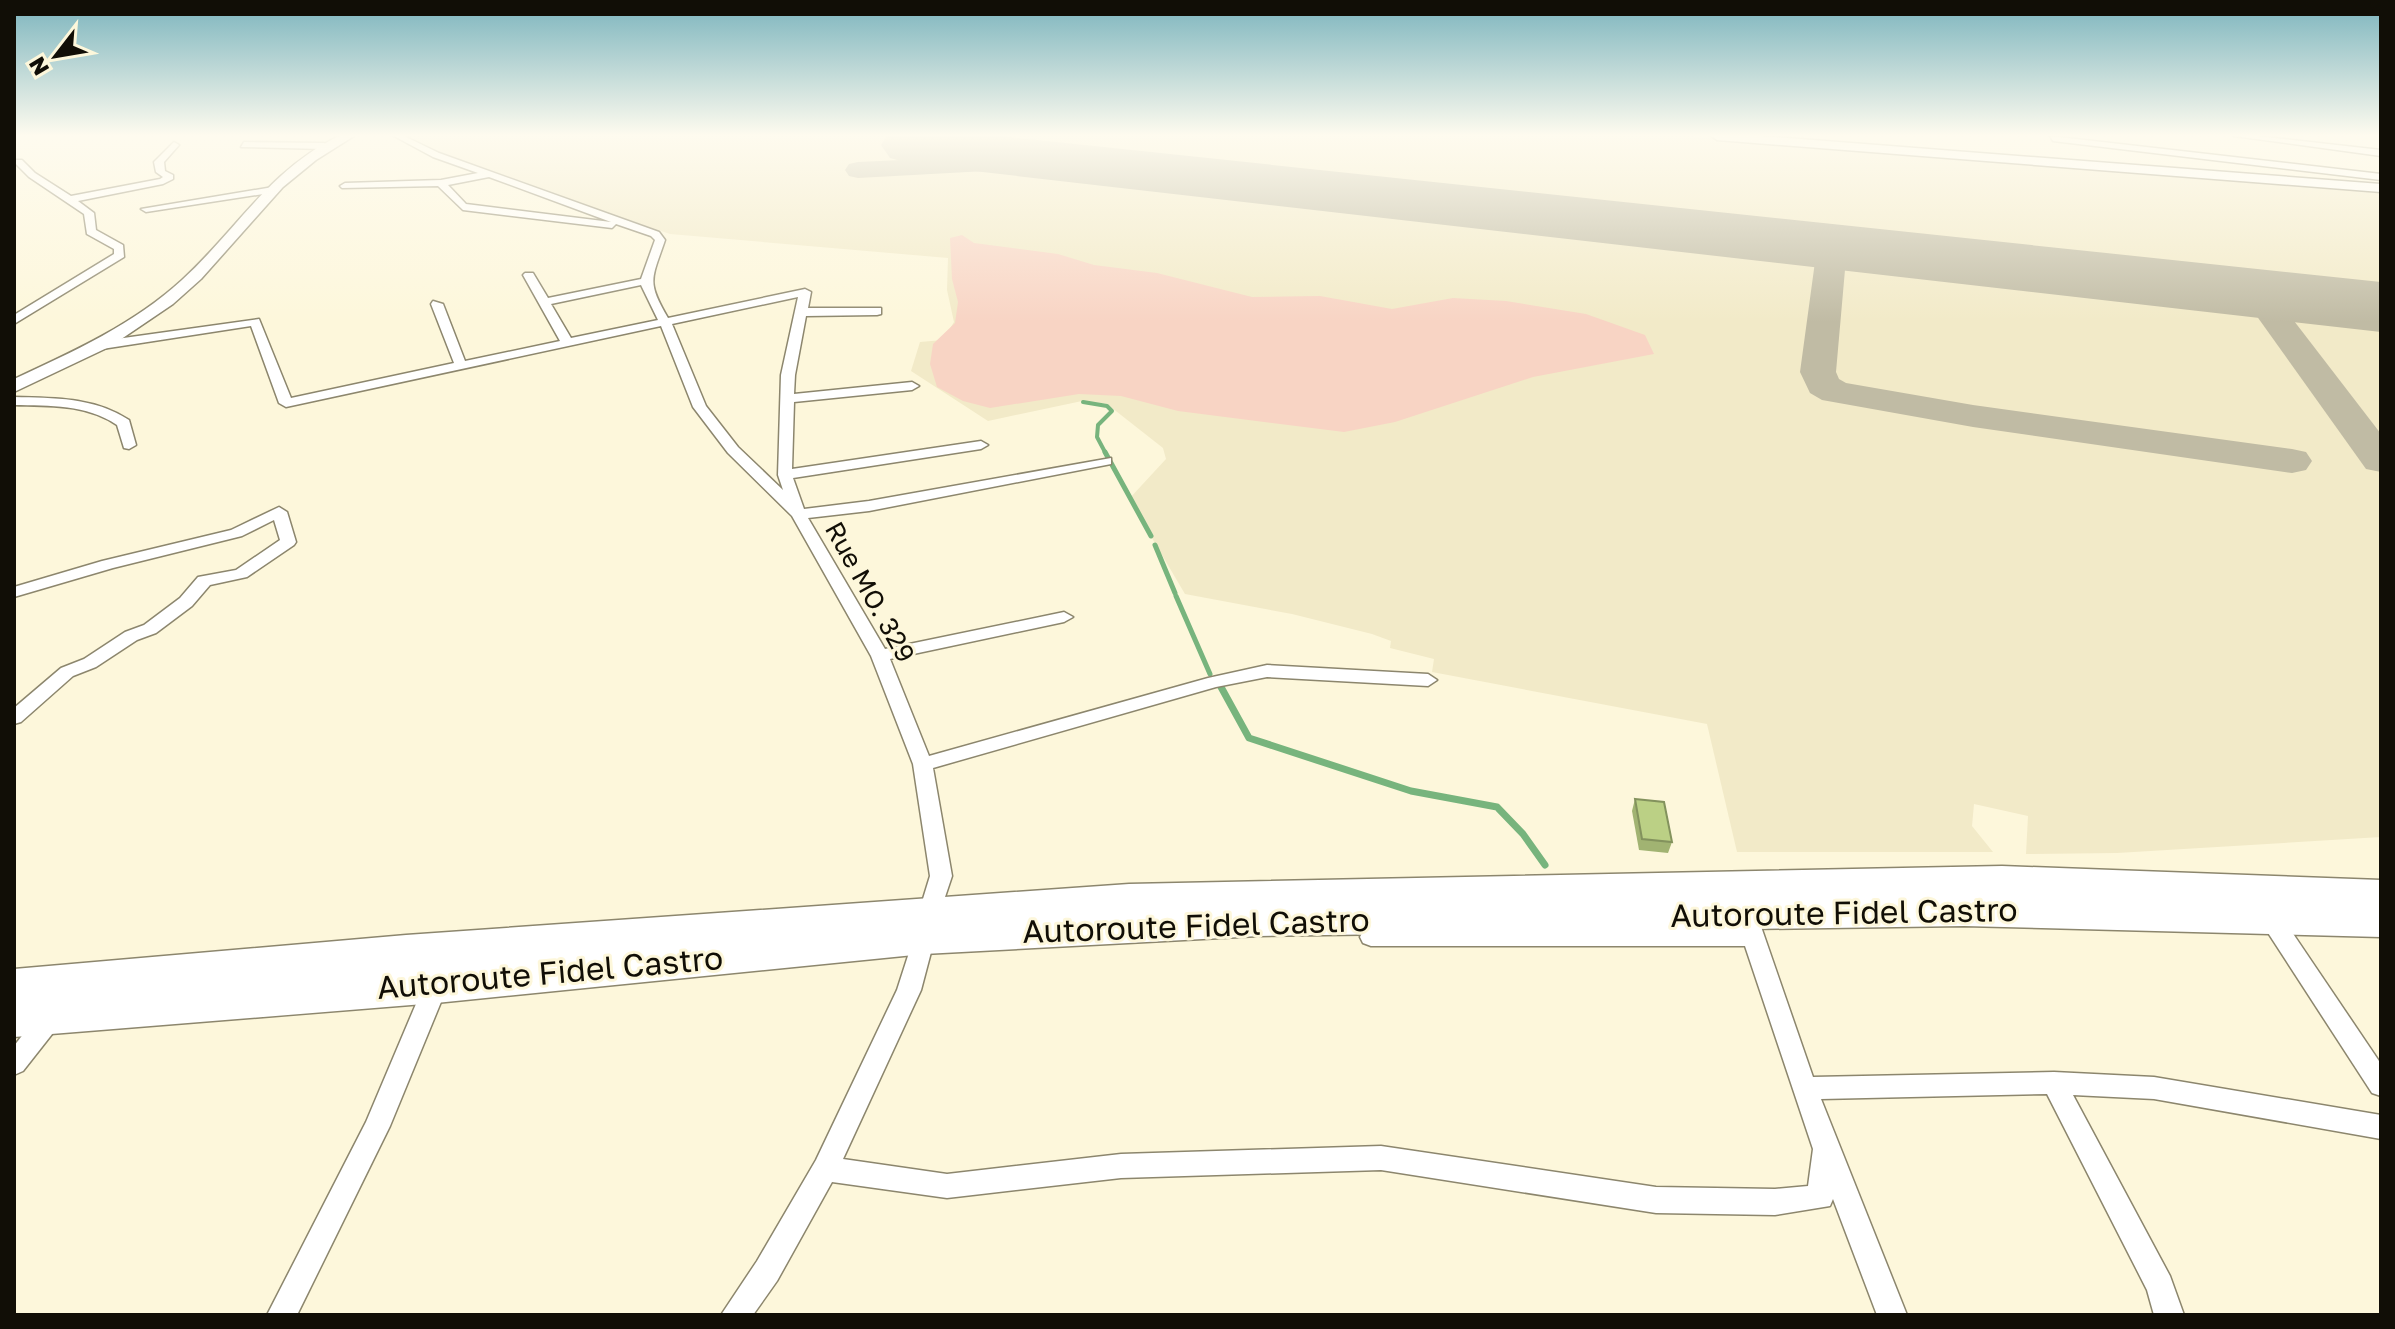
<svg xmlns="http://www.w3.org/2000/svg" width="2395" height="1329" viewBox="0 0 2395 1329" font-family="'Golos Text',sans-serif">
	<rect width="100%" height="100%" fill="#fdf7db"/>
	<path fill="#f2eac8" d="M407 136H1686L2381 191V837L2117 853 2026 854 2028 816 1974 804 1972 826 1993 852H1737L1707 724 1432 672 1434 659 1390 648 1391 641 1372 634 1292 614 1185 594 1129 499 1166 459 1163 448 1107 404 1082 401 988 421 911 371 920 342 943 340 954 322 947 290 948 258 670 234 452 160Z"/>
	<path fill="#f8d4c4" d="M962 235 974 243 1058 254 1094 265 1157 273 1252 297 1320 296 1392 309 1453 298 1506 301 1586 314 1645 335 1654 354 1533 377 1395 422 1344 432 1178 411 1121 396 1079 394 990 408 963 401 937 387 930 364 933 344 955 323 958 302 952 279 950 238Z"/>
	<g fill="none" stroke-linecap="round" stroke-linejoin="round">
		<path stroke="#77b47d" stroke-width="4" d="M1083 402 1107 406 1112 411 1098 425 1097 437 1106 454"/>
		<g stroke="#77b47d" stroke-width="5">
			<path d="M1105 452 1151 536"/>
			<path d="M1155 545 1175 593"/>
			<path d="M1176 596 1210 674"/>
		</g>
		<path stroke="#77b47d" stroke-width="7" d="M1221 687 1249 738 1411 791 1497 807 1523 834 1545 865"/>
		<g fill="#c0bba4" fill-rule="evenodd">
			<path d="M1053 153 1062 155 1066 161 1062 167 858 178 849 176 845 170 849 164 858 162Z"/>
			<path d="M1832 238 1843 241 1847 247 1836 372 1839 379 1846 383 1973 405 2292 449 2306 452 2312 461 2306 470 2292 473 1973 427 1822 400 1810 393 1800 372 1817 247 1821 241Z"/>
			<path d="M2257 284 2268 287 2381 434V472L2366 469 2241 294 2246 287Z"/>
		</g>
		<path fill="#c0bba4" fill-rule="evenodd" d="M887 136H999L2381 282V332L912 164 890 158 881 145Z"/>
		<defs>
			<g id="street">
				<path d="M394 136H404L439 153 659 232 665 240C652 279 646 281 668 318L805 289 811 292 808 308H881V314L877 315 806 316 795 375 794 394 912 382 919 386 912 390 794 402 792 469 981 441 988 445 981 449 793 478 804 509 869 501 1111 458V464L1106 465 869 511 808 518 885 649 1064 612 1073 617 1064 622 890 659 929 756 1208 678 1267 665 1428 674 1437 680 1428 686 1267 677 1216 687 933 768 952 876 938 918 930 920 922 918 919 912 930 876 913 764 871 656 792 516 728 453 693 407 661 326 286 407 279 403 251 326 102 349 96 345 102 341 259 319 291 398 454 363 431 304 433 301 443 304 465 361 560 341 523 275 525 273H533L548 298 641 279 655 240 651 236 616 224 612 228 463 210 438 186 342 188 340 186 345 183 441 180 478 173 433 157ZM489 177 611 222 466 204 448 185ZM641 285 658 320 571 338 551 304ZM798 297 781 375 778 475 783 490 738 447 706 406 672 324Z"/>
				<path d="M2050 136 2381 174V180L2053 141Z"/>
				<path d="M2234 136H2257L2381 150V156Z"/>
				<path d="M174 142 179 145 164 162 165 171 173 175V179L163 184 78 201 94 213 96 230 123 245 124 257 14 324V315L114 254V249L87 234 84 214 29 177 16 164V160H22L35 173 71 196 160 179 163 177 156 172 154 162Z"/>
				<path d="M244 142 324 143 329 146 324 149 241 147Z"/>
				<path d="M273 187 276 188V192L146 212 141 209Z"/>
				<path d="M14 397C54 398 94 397 129 420L136 445 129 449 124 448 117 425C86 404 50 406 14 405Z"/>
				<path d="M279 507 287 512 296 542 294 545 247 577 210 585 192 606 156 633 137 640 96 667 73 676 21 722 14 724V708L61 668 84 659 125 632 144 625 180 598 198 577 236 570 280 540 274 520 242 536 113 568 14 597V587L102 561 231 530Z"/>
				<path d="M1746 906 1754 909 1757 915 1813 1077 2054 1072 2154 1077 2381 1115V1139L2154 1099 2073 1095 2170 1276 2184 1315H2154L2147 1290 2047 1094 1821 1099 1907 1315H1877L1833 1199 1830 1206 1775 1215 1656 1213 1381 1170 1121 1178 947 1198 832 1182 777 1281 753 1315H721L757 1261 816 1160 897 990 916 931 924 928 932 931 935 937 921 990 843 1159 947 1174 1121 1154 1381 1146 1656 1187 1775 1189 1808 1186 1813 1149 1745 946H1371L1363 943 1360 937 1363 931 1371 928H1739L1735 915 1738 909Z"/>
				<path d="M2269 907 2277 910 2381 1064V1096L2372 1093 2261 922 2258 916 2261 910Z"/>
				<path d="M436 976 444 978 448 985 390 1126 297 1315H267L366 1122 424 985 428 978Z"/>
				<path d="M51 1007 60 1010 63 1017 60 1024 23 1071 14 1075V1046L42 1010Z"/>
			</g>
			<g id="secondary">
				<path d="M339 136H354L316 160 283 187 201 279 173 304 111 346 14 392V379C73 352 134 324 182 280 237 230 269 170 339 136Z"/>
				<path d="M1711 136H1761L2381 184V192L1717 140Z"/>
			</g>
			<path id="highway" d="M2002 866 2381 880V937L1964 926 1259 936 924 954 436 1003 14 1037V969L406 935 1129 884Z"/>
		</defs>
		<use href="#street" stroke="#8c866d" stroke-width="3"/>
		<use href="#secondary" stroke="#8c866d" stroke-width="3"/>
		<use href="#highway" stroke="#8c866d" stroke-width="3"/>
		<use href="#street" fill="#fff" fill-rule="evenodd"/>
		<use href="#secondary" fill="#fff" fill-rule="evenodd"/>
		<use href="#highway" fill="#fff" fill-rule="evenodd"/>
	</g>
	<path fill="#a1b372" d="M1635 799 1672 842 1668 853 1639 850 1632 811Z"/>
	<path fill="#bbd085" stroke="#83925d" stroke-width="2" d="M1635 799 1664 802 1672 842 1642 839Z"/>
	<linearGradient id="sky" x2="0" y2="1"><stop stop-color="#7bb4bd"/><stop offset="0.42" stop-color="#fefbef"/><stop offset="1" stop-color="#fefbef" stop-opacity="0"/></linearGradient>
	<rect width="2395" height="322" fill="url(#sky)"/>
	<g text-anchor="middle" stroke-width="6" stroke-linejoin="round" paint-order="stroke">
		<g font-size="26" fill="#110e06" stroke="#fdf7db">
			<text transform="translate(870 592) rotate(61)" y="9">Rue MO. 329</text>
		</g>
		<g font-size="32" fill="#110e06" stroke="#fdf7db">
			<text transform="translate(1844 913) rotate(-1)" y="11">Autoroute Fidel Castro</text>
			<text transform="translate(1196 926) rotate(-2)" y="11">Autoroute Fidel Castro</text>
			<text transform="translate(550 973) rotate(-5)" y="11">Autoroute Fidel Castro</text>
		</g>
	</g>
	<rect width="2395" height="1329" fill="none" stroke="#110e06" stroke-width="32"/>
	<g transform="translate(56 56) rotate(239)" stroke="#fdf7db" stroke-width="6" paint-order="stroke">
	<path d="M0-6L14 30L0 20L-14 30Z" fill="#110e06"/>
	<text y="-12" font-size="22" font-weight="bold" text-anchor="middle" fill="#110e06">N</text>
	</g>
</svg>
